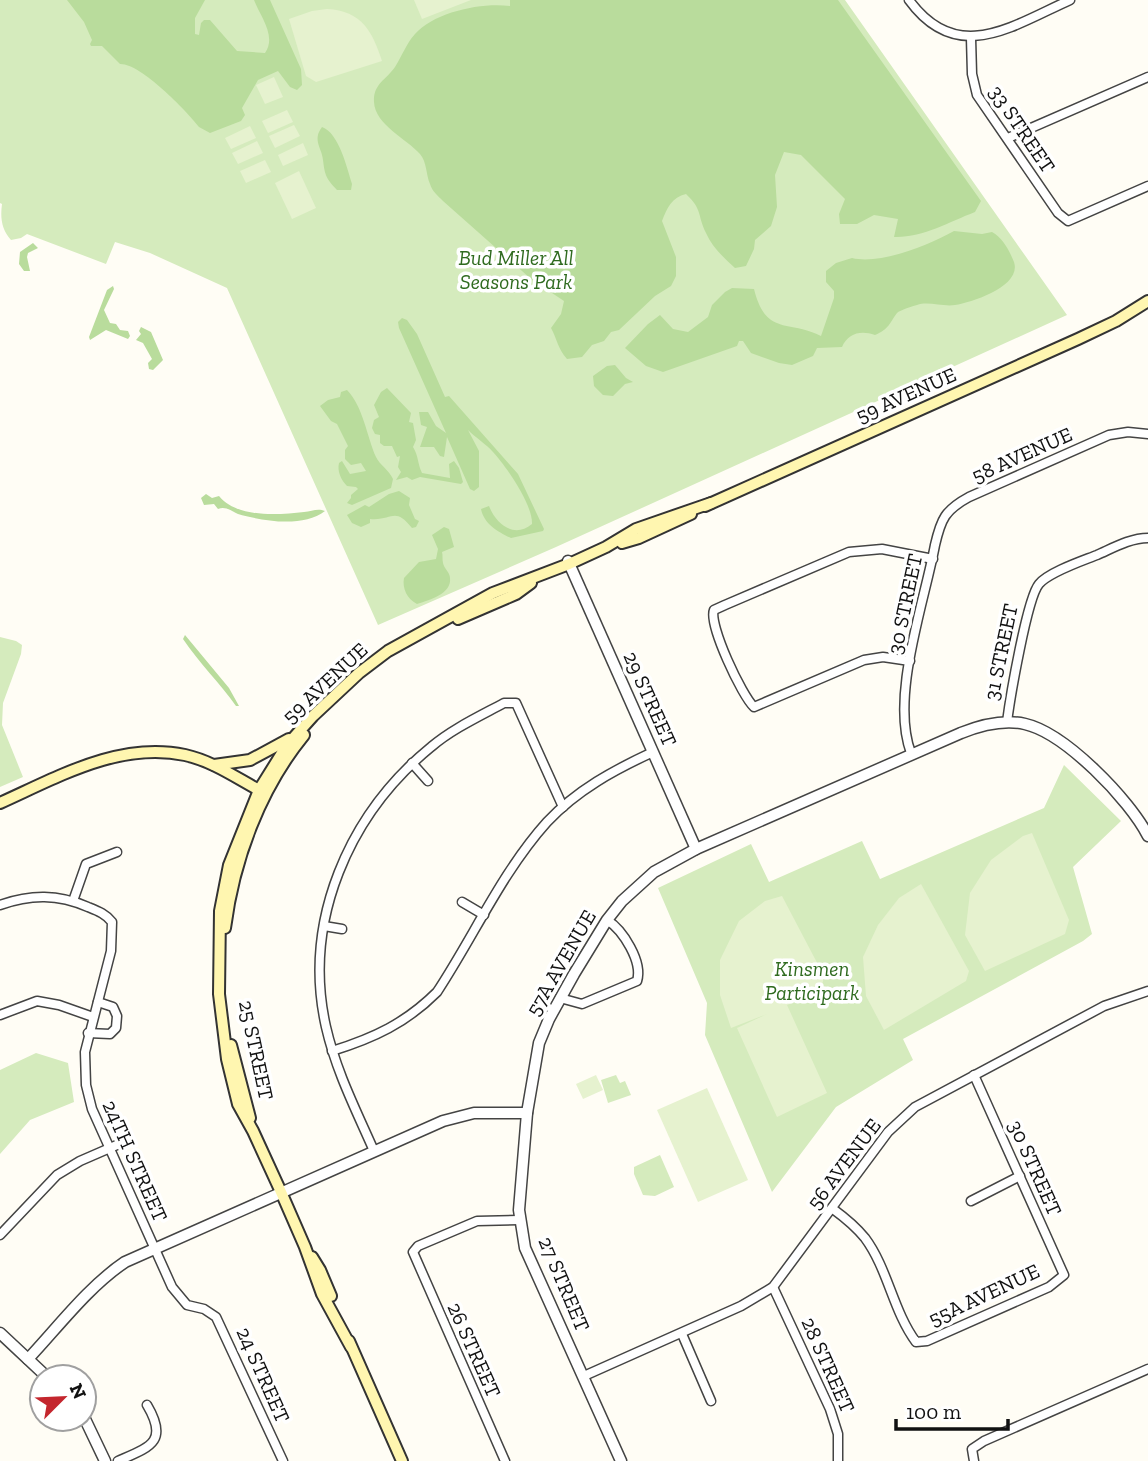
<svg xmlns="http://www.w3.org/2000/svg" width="1148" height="1461" viewBox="0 0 1148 1461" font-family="'Zilla Slab',serif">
	<rect width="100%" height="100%" fill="#fffdf5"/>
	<g fill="#d5ebbd">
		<path d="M0 0H845L1067 315 556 547 378 625 227 288 150 253 115 242 106 264 27 234 21 238 11 240C2 230 0 219 2 204L0 203Z"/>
		<path d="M0 637 16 641 22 645 21 654 3 703 2 725 23 777 0 787Z"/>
		<path d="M1064 765 1121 821 1073 867 1092 934 1083 941 903 1039 913 1060 836 1107 772 1192 705 1035 707 1003 658 888 751 844 769 882 862 841 880 879 1044 808Z"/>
		<path d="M36 1053 68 1063 74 1102 30 1120 0 1154V1070Z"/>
		<path d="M616 1075 620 1083 625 1081 631 1095 608 1103 601 1080Z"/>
		<path d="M660 1155 674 1187 655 1196 643 1195 634 1174V1167Z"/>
	</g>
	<g fill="#b9dc9c">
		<path d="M67 0H205L195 18V34L199 35 201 23 204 20H210L237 51 265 53C277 36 260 16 254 0H270L301 69 302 85 297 90 290 87 278 71 258 80 242 108 245 115 241 121 210 133 199 127C186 110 140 63 120 64L102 46H91L90 44 92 40 84 22Z"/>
		<path d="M510 0H838L981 201 975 212C949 222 922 238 894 237L898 219 874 215 857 224H840L839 214 845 199 801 155 784 152 775 175 777 207 771 226 755 240 754 249 746 266 735 268C724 258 712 247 706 233 697 215 703 210 686 194 672 197 667 208 662 221L676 257V276L671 286 655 296 619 330 611 332 604 341 592 345 582 357 567 359C558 349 557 339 551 328L561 314 564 301 531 279 443 201C438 196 432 191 430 184 426 175 427 162 420 154 407 139 375 125 374 102 373 84 386 80 395 67 402 56 406 44 415 34 434 12 482 2 510 6Z"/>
		<path d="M322 127C339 133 347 168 352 184L351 190H337C326 178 325 176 323 160 322 148 312 140 322 127Z"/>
		<path d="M954 231 982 234 992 232C1003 238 1009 250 1014 262 1022 286 973 302 955 305 943 307 928 301 917 305 913 306 900 310 897 313 889 324 889 329 875 335 861 330 848 333 842 347L817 348 813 356 792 365 779 363 751 353 743 341H739L737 346 663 372 646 366 625 348 648 324 660 315 673 329 688 332 708 317 712 305 725 292 732 288 754 289C766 337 789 319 821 336L834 298V291L826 282V271L836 263 852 258C880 265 929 245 954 231Z"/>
		<path d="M33 243 38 248 28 253 27 257 30 271H24L19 264 20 252Z"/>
		<path d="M113 286 114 289 104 310 110 323 116 324 120 330 128 331 130 336 128 339 106 330 90 340 89 337 107 290Z"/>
		<path d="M402 318 407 320 417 334 445 397 449 396 518 474 544 529 543 531 511 538C498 532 484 524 481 509L489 506C496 524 514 539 532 524 533 505 506 466 493 452 486 444 476 438 468 430L479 451V487L474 491 470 489 447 437 444 457 440 456 434 447H420L427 427 421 425 419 412H428L436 426 446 433 399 328 398 322Z"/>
		<path d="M141 327 151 332 163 360 153 370 149 369 148 363 152 359 143 343 136 340 141 334 139 331Z"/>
		<path d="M615 365 626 378 633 382 625 384 613 396 603 395 594 386 593 376 607 366Z"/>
		<path d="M387 388 411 413 409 422 413 423 416 440 413 447C419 457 417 462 422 473L450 478 449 464 454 461 459 468 463 482 461 484 420 477 412 480 407 477 396 480 401 472 398 467 400 456 397 457 392 446H384L380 443V435L375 434 372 428 374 420 379 417 374 405 381 392Z"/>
		<path d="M347 390C363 406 367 437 376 457 379 464 389 470 393 479L391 488 352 505 347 503 351 498V495L358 489 356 487 347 486C341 480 337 471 339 463L342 461 350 474 366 471 361 463 351 465 345 459V450L348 446 337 424 331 421 320 406 328 400 340 397 341 392Z"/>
		<path d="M399 491 410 498 409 505 415 519 419 521 416 527 412 528C394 506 393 521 370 519V523L361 527 352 523 347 515 365 505 369 507 389 494Z"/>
		<path d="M206 494 212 498 219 496C237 518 277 515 304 512 312 511 318 508 325 511 303 528 263 521 238 514 231 511 226 506 218 509L214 504 204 505 201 498Z"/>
		<path d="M444 527 449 529 454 547 442 552C443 555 442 559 443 563 444 569 450 572 450 578 452 594 429 600 417 604 407 599 402 588 404 578L419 562 436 559 438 549 432 535Z"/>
		<path d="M185 635 229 688 239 706H236C220 683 199 663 183 639Z"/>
	</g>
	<g fill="#e6f2cf">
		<path d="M414 0H471L422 19Z"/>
		<path d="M327 9C362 11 372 31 382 61L316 82 306 76 289 19 312 11Z"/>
		<path d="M274 77 283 97 265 104 256 85Z"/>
		<path d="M287 110 293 122 268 133 262 121Z"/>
		<path d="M294 125 300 136 275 148 269 136Z"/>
		<path d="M250 126 256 138 231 149 225 138Z"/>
		<path d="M257 141 263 153 238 164 232 153Z"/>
		<path d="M303 143 308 155 283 166 278 155Z"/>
		<path d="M265 160 271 172 246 183 240 171Z"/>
		<path d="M299 171 316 208 292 219 275 183Z"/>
		<path d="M1032 833 1069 920 1065 934 985 971 965 935 970 893 991 860 1023 836Z"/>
		<path d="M921 884 969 971 966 981 884 1030 866 996 863 957 878 925 899 898Z"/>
		<path d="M782 896 824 976 821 991 787 1005 827 1093 777 1117 737 1028 767 1014 731 1028 720 995V960L739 921 765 901Z"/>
		<path d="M596 1075 603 1090 583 1099 576 1084Z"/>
		<path d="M707 1088 748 1180 698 1202 657 1110Z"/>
	</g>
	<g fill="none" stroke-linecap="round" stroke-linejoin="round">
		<defs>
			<g id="minor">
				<path d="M909 0C957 66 1012 26 1070 0"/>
				<path d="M971 38 972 74 977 95 1058 213 1068 221 1148 186"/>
				<path d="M1008 138 1148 77"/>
				<path d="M910 661 883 657 864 660 754 707C742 696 708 624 714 610L725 605 849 552 882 549 933 559"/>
				<path d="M1007 722C1010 699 1027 598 1039 584 1049 572 1082 561 1097 555 1113 548 1130 538 1148 538"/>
				<path d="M911 753C890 697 924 604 935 545 941 519 945 510 969 497L1109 435 1128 432 1148 434"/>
				<path d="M412 763 428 781"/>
				<path d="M73 901 86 864 117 852"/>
				<path d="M462 902 484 915"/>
				<path d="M0 905C31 894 58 894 88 907 98 911 106 914 112 922L111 951 85 1052 86 1085 92 1109 172 1287 187 1305 204 1309 216 1317 283 1461"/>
				<path d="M324 926 342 929"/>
				<path d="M560 998 582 1004 637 981C643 962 623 930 607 920"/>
				<path d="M0 1015 37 1001 59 1005 93 1017"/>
				<path d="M88 1033 110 1034 116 1028 117 1016 113 1007 98 1002"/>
				<path d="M332 1051C374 1038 406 1023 437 992 474 936 502 872 547 822 577 790 614 770 653 752"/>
				<path d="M374 1151C356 1110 336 1071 326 1027 302 921 349 814 431 747 452 729 480 716 504 703H516L563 807"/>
				<path d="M971 1201 1020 1176"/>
				<path d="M833 1209C844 1217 856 1227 865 1238 888 1269 893 1311 916 1342L927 1341 1049 1287 1064 1275 974 1075"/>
				<path d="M0 1235 57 1175 80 1161 126 1141"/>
				<path d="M773 1287 830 1409 838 1434V1461"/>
				<path d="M682 1334 711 1401"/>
				<path d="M584 1376 741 1306 773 1287 888 1132 915 1107 1104 1006 1148 991"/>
				<path d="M118 1461C150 1447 169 1442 147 1405"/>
				<path d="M505 1461 413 1252 418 1246 477 1221 519 1220"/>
				<path d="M974 1461 972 1449 984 1441 1148 1369"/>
			</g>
			<g id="tertiary">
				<path d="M568 561 696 849"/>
				<path d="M0 1333 47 1377"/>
				<path d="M28 1359C59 1326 88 1287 125 1262L443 1121 474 1113H527"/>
				<path d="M84 1417 105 1461"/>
				<path d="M621 1461 525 1248 519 1210 527 1113 539 1043 549 1019 574 974 607 920 622 901 654 872 696 849 961 733C981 725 1003 719 1025 724 1065 733 1130 800 1148 836"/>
			</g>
			<g id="secondary">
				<path d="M705 506 1078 339 1116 321 1148 301"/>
				<path d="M622 543 639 538 691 514"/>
				<path d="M458 619 516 594 531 583"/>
				<path d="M214 765 250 760 289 739"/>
				<path d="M0 803C58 777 120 741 185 755 212 761 235 777 259 790"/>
				<path d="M225 928C234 859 260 789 304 735"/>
				<path d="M231 1045 250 1118"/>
				<path d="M312 1257 320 1270 331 1296"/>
				<path d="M349 1341 402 1461"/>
				<path d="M351 1347 322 1294 305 1247 281 1192 253 1131 238 1104 227 1059 219 994 220 911 229 865 259 790 287 745 313 716 359 673 388 651 493 593 569 564 606 547 636 529 711 503"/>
			</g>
		</defs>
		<use href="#minor" stroke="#444" stroke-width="11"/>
		<use href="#tertiary" stroke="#444" stroke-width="13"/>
		<use href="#secondary" stroke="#333" stroke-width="14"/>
		<use href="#minor" stroke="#fff" stroke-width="8"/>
		<use href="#tertiary" stroke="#fff" stroke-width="10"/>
		<use href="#secondary" stroke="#fff6b0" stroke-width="10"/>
	</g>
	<g text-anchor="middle" stroke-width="7" stroke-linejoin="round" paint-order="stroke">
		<g font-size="21" fill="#111" stroke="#fff">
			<text transform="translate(1022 129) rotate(56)" y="7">33 STREET</text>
			<text transform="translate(906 395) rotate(-24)" y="7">59 AVENUE</text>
			<text transform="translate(1022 455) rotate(-24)" y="7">58 AVENUE</text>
			<text transform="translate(905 604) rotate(-78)" y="7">30 STREET</text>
			<text transform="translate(1001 652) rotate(-78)" y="7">31 STREET</text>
			<text transform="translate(325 683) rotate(-43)" y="7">59 AVENUE</text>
			<text transform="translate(650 699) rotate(66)" y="7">29 STREET</text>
			<text transform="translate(561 963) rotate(-60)" y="7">57A AVENUE</text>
			<text transform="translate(256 1050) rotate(78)" y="7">25 STREET</text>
			<text transform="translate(135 1161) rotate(66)" y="7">24TH STREET</text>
			<text transform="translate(844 1164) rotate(-53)" y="7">56 AVENUE</text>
			<text transform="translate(1035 1168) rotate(66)" y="7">30 STREET</text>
			<text transform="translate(564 1284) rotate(67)" y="7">27 STREET</text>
			<text transform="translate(984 1295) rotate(-25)" y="7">55A AVENUE</text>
			<text transform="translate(474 1350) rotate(66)" y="7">26 STREET</text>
			<text transform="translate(828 1365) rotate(66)" y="7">28 STREET</text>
			<text transform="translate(263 1375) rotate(66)" y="7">24 STREET</text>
		</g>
		<g font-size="21" font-style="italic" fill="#2f6b1f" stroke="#fff">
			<text x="516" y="265">Bud Miller All<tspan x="516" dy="24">Seasons Park</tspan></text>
			<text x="812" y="976">Kinsmen<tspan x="812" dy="24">Participark</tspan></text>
		</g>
	</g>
	<g transform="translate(63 1398) rotate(66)"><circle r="33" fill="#ffffff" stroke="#a0a0a0" stroke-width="2"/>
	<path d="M0-5L12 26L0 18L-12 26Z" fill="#c4262e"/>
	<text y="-10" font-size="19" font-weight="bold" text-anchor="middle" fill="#111111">N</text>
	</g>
	<path d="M896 1419v10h112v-10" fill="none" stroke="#111111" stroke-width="3.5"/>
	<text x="906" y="1419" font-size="21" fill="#111111" stroke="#ffffff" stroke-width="5" paint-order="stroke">100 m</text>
</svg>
